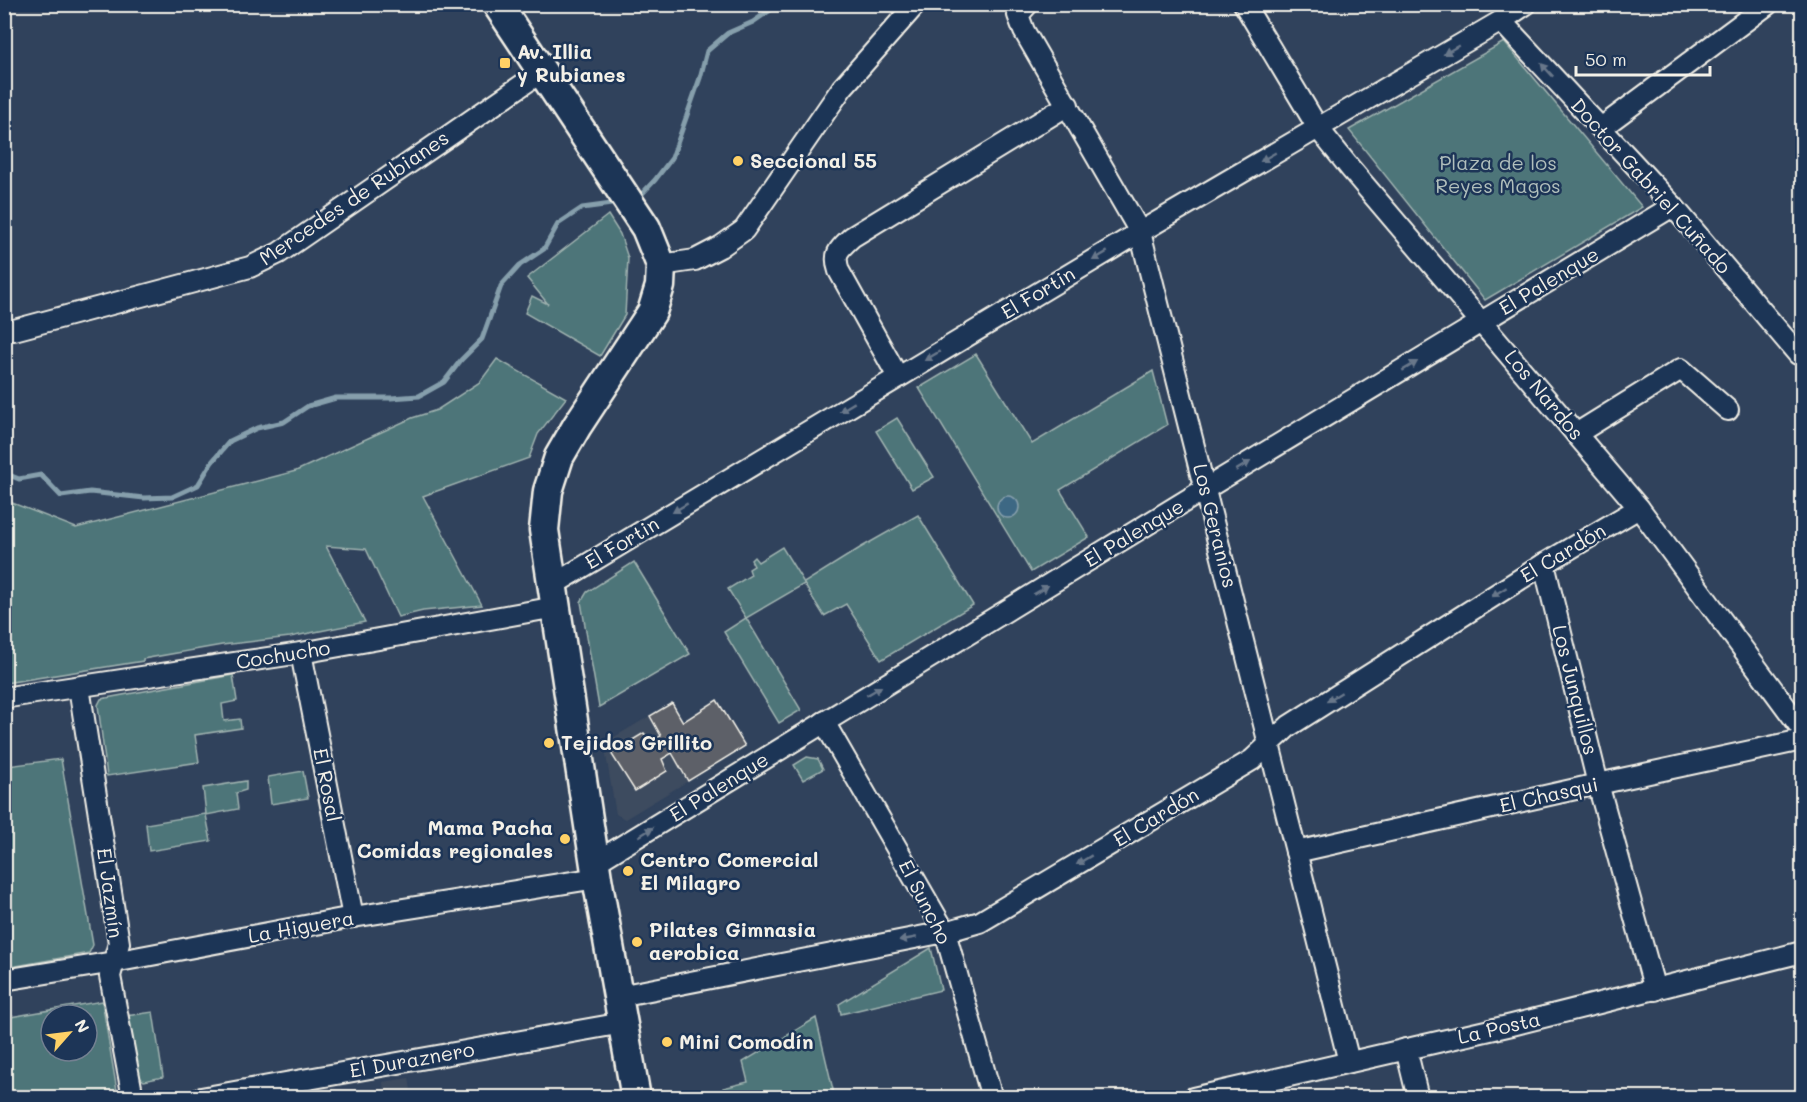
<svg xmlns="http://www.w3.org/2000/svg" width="1807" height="1102" viewBox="0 0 1807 1102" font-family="Mali,sans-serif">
	<rect width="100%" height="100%" fill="#30425c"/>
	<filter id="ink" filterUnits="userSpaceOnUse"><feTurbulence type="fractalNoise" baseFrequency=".0167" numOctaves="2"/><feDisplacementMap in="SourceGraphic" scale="12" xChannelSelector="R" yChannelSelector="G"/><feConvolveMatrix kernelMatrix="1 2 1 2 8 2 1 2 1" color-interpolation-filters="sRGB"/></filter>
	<g filter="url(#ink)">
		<g fill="#3e4b5f">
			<path d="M650 716 661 736 651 742 643 733 611 754 635 791 667 771 662 759 672 753 688 781 625 819 616 814 604 743Z"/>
			<path d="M409 1078 412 1097H385L383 1082Z"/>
		</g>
		<g fill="#4d7579" stroke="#a0b3b0" stroke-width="1.5" fill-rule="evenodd">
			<path d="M1504 42 1642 207 1485 300 1349 130Z"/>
			<path d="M608 215 620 234 628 258 625 315 600 356 525 313 532 296 548 304 527 278Z"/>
			<path d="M976 354 1032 444 1153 371 1167 425 1060 490 1089 537 1031 572 919 388Z"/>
			<path d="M497 359 566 398 538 434 529 458 423 496 482 605 423 611 398 617 366 549 326 546 365 622 290 637 222 645 143 659V661L5 683V500L76 528 296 471 412 418 437 410 480 382Z"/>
			<path d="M897 418 934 477 912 489 876 431Z"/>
			<path d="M918 515 973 605 881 660 846 604 824 616 804 584 746 618 801 710 779 723 724 632 746 618 728 589 751 575 749 569 754 566 751 560 754 557 758 562 782 547 804 583 860 548Z"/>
			<path d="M634 562 690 654 599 707 581 602 587 592Z"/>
			<path d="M233 675 237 701 222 704 224 721 240 719 241 728 195 735 199 762 107 776 98 705 101 699Z"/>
			<path d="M4 750 8 766 61 759 93 945 89 953 5 968Z"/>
			<path d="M807 757 818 759 823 769 803 780 794 765Z"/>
			<path d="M303 771 308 798 271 804 268 777Z"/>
			<path d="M246 781V790L236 793 238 809 206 815 211 841 149 851 146 824 206 814 203 788Z"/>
			<path d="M931 948 941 990 841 1014 839 1004Z"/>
			<path d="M102 1001 118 1097H5V1018ZM51 1015H87V1051H51Z"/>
			<path d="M153 1012 163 1077 144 1081 136 1074 126 1016Z"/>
			<path d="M816 1018 834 1094 817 1098 725 1097 723 1088 748 1082 743 1062Z"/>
		</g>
		<circle fill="#3d6884" stroke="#869fac" stroke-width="1.5" cx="1008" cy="507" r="11"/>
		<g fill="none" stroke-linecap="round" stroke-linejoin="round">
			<g stroke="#869fac" stroke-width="5">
				<path d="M637 199 655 180 672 158 700 78 707 51 728 33 753 22 779 4"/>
				<path d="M4 473 19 479 41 475 61 496 90 492 144 498 172 497 198 485 212 462 230 441 257 428 284 422 308 406 336 398H391L419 396 444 382 461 360 482 339 501 286 520 265 544 249 558 224 582 208 619 203"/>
			</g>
		</g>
		<path fill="#5d6067" stroke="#f4f1e8" stroke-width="1.5" d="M717 700 745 746 688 781 672 753 662 759 667 771 635 791 611 753 644 733 651 742 661 736 650 716 672 703 683 722Z"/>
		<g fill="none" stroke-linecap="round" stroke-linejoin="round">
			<defs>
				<g id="street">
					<path d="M1028 4 1018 15 1024 31 1140 232 1349 1062"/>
					<path d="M1244 4 1318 128 1350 168 1639 508 1802 729"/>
					<path d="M1501 21 1673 206 1798 354"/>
					<path d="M1601 128 1768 4"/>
					<path d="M661 265 695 260 720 247 744 230 842 88 916 4"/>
					<path d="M14 330 250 267 279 253 541 72"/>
					<path d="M898 377 839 271C833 253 839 249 852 237L1068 105"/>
					<path d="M1576 434 1681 369 1728 410"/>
					<path d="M1544 564 1598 784 1655 990"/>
					<path d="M553 585 1140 232 1501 21 1526 4"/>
					<path d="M301 653 353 917"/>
					<path d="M79 687 119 943 110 976 133 1098"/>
					<path d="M9 697 301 653 556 607"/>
					<path d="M824 722 945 932 992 1098"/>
					<path d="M1296 852 1598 784 1802 740"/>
					<path d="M596 862 1205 489 1673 206"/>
					<path d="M4 980 114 962 353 917 597 878"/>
					<path d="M619 996 945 932 980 922 1252 760 1289 726 1544 564 1639 508"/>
					<path d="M1406 1049 1418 1098"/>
					<path d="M201 1098 623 1023"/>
					<path d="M1193 1098 1512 1025 1802 952"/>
				</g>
				<path id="secondary" d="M497 4 646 228 661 265 660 286 652 312 577 426 559 457 548 491 544 530 597 878 636 1098"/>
			</defs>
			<use href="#street" stroke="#f4f1e8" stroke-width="24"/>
			<use href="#secondary" stroke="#f4f1e8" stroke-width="33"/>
			<use href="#street" stroke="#1d3557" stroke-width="20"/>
			<use href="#secondary" stroke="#1d3557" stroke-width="28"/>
		</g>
		<defs><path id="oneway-solid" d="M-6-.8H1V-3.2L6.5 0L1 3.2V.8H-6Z" transform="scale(1.5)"/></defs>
		<g fill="#68778a">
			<use href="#oneway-solid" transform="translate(1451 50) rotate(150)"/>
			<use href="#oneway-solid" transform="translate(1547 70) rotate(-133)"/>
			<use href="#oneway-solid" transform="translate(1268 157) rotate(150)"/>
			<use href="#oneway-solid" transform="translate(1100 256) rotate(149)"/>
			<use href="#oneway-solid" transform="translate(932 356) rotate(149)"/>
			<use href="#oneway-solid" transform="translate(1410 366) rotate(-31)"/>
			<use href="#oneway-solid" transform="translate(847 407) rotate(149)"/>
			<use href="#oneway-solid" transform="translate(1243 466) rotate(-31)"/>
			<use href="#oneway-solid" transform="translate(680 508) rotate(149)"/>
			<use href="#oneway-solid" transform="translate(1041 590) rotate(-31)"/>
			<use href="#oneway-solid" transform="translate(1499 592) rotate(148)"/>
			<use href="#oneway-solid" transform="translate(874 691) rotate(-31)"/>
			<use href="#oneway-solid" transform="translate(1334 697) rotate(148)"/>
			<use href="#oneway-solid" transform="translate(646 832) rotate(-32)"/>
			<use href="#oneway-solid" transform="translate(1084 860) rotate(149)"/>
			<use href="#oneway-solid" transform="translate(908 939) rotate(169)"/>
		</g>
	</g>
	<g fill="#ffd166" stroke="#1d3557" stroke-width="2">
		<rect x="499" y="57" width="12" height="12" rx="3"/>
		<circle cx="738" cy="161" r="6"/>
		<circle cx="549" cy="743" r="6"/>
		<circle cx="565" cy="839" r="6"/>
		<circle cx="628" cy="871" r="6"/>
		<circle cx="637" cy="942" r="6"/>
		<circle cx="667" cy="1042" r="6"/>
	</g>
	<g text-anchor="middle" stroke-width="5" stroke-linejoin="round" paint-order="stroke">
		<g font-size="20" font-weight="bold" fill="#f4f1e8" stroke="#1d3557" text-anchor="start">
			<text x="517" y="59">Av. Illia<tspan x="517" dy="23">y Rubianes</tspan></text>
			<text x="750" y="168">Seccional 55</text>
			<text x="561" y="750">Tejidos Grillito</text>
			<text x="553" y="835" text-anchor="end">Mama Pacha<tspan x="553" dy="23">Comidas regionales</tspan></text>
			<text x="640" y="867">Centro Comercial<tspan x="640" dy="23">El Milagro</tspan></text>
			<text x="649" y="937">Pilates Gimnasia<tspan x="649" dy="23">aerobica</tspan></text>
			<text x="679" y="1049">Mini Comodín</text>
		</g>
		<g font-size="20" fill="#b1bfbc" stroke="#1d3557">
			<text x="1498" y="170">Plaza de los<tspan x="1498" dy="23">Reyes Magos</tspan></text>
		</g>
		<g font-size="20" fill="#f4f1e8" stroke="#1d3557">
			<text transform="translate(1651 186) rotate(48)" y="7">Doctor Gabriel Cuñado</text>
			<text transform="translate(354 198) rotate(-34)" y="7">Mercedes de Rubianes</text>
			<text transform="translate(1549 281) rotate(-31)" y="7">El Palenque</text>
			<text transform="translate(1038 293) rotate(-31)" y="7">El Fortin</text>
			<text transform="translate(1544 395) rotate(50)" y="7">Los Nardos</text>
			<text transform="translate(1215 526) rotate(76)" y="7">Los Geranios</text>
			<text transform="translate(1134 533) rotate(-31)" y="7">El Palenque</text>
			<text transform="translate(622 543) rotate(-31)" y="7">El Fortin</text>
			<text transform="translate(1563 553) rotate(-31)" y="7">El Cardón</text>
			<text transform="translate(283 655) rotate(-9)" y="7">Cochucho</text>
			<text transform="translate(1575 690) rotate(76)" y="7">Los Junquillos</text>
			<text transform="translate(327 785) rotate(79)" y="7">El Rosal</text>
			<text transform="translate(719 787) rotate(-32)" y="7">El Palenque</text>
			<text transform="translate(1549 795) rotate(-13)" y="7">El Chasqui</text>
			<text transform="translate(1156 817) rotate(-31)" y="7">El Cardón</text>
			<text transform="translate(110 893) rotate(82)" y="7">El Jazmín</text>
			<text transform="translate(925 902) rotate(63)" y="7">El Suncho</text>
			<text transform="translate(301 927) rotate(-10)" y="7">La Higuera</text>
			<text transform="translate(1499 1028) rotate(-13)" y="7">La Posta</text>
			<text transform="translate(412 1060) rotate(-10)" y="7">El Duraznero</text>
		</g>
	</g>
	<rect width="1807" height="1102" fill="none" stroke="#1d3557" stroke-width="24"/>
	<rect x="12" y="12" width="1783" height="1078" fill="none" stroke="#f4f1e8" stroke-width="2" filter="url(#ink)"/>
	<g transform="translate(69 1033) rotate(62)"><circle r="28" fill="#1d3557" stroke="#738091" stroke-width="1.5"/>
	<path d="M0-4.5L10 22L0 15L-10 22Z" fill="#ffd166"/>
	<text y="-9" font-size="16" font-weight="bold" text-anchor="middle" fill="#f4f1e8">N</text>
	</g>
	<path d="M1576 66v9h134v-9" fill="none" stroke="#f4f1e8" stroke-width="3"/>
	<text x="1585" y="66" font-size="18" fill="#f4f1e8" stroke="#1d3557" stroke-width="4.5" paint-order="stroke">50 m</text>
</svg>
